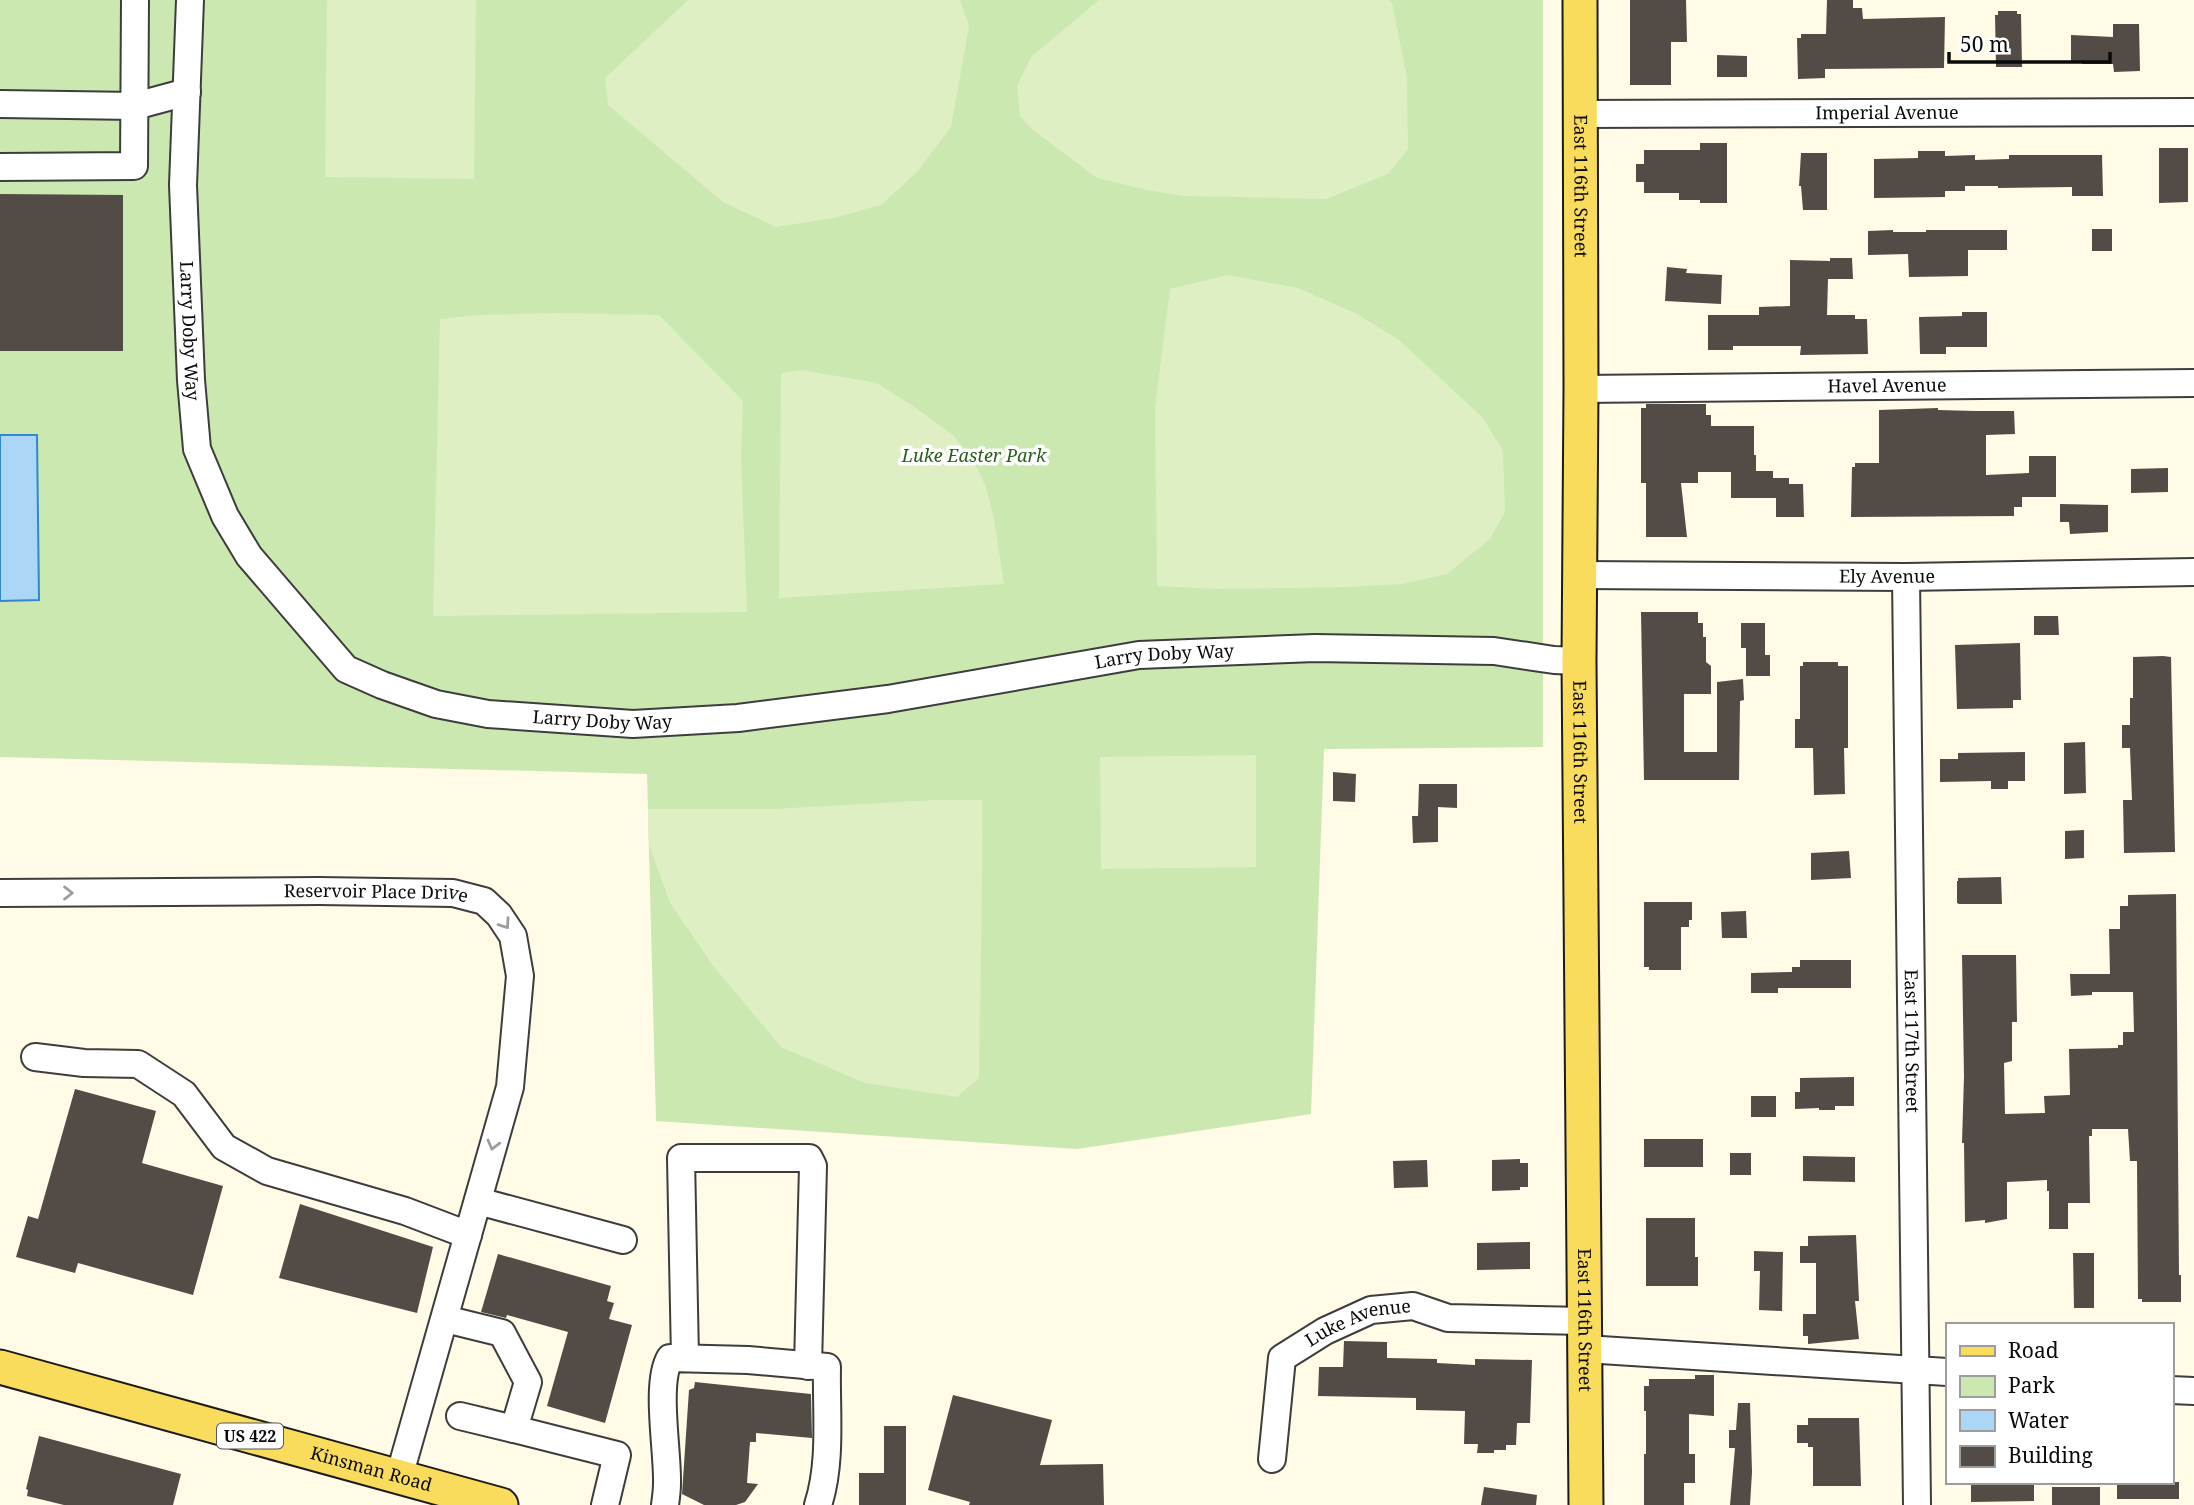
<svg xmlns="http://www.w3.org/2000/svg" width="2194" height="1505" viewBox="0 0 2194 1505" font-family="'Noto Serif',serif">
	<rect width="100%" height="100%" fill="#fffbe6"/>
	<path fill="#cbe8b1" d="M0 0H1543V747L1324 749 1311 1114 1077 1149 656 1121 647 774 0 757Z"/>
	<g fill="#deefc3">
		<path d="M327 0H476L474 179 325 177Z"/>
		<path d="M688 0H960L969 26 951 127 917 172 881 205 834 218 776 227 723 202 608 105 605 78Z"/>
		<path d="M1099 0H1389L1392 3 1407 78 1408 149 1388 174 1326 199 1184 196 1147 190 1097 178 1033 130 1020 116 1017 86 1031 57Z"/>
		<path d="M1227 275 1298 288 1357 314 1398 339 1483 418 1503 451 1505 512 1490 539 1447 574 1403 584 1346 587 1218 589 1157 586 1155 408 1170 289Z"/>
		<path d="M553 313 659 315 743 401 741 457 747 612 433 616 440 319 480 315Z"/>
		<path d="M802 370 877 383 916 408 954 436 974 462 986 487 994 519 1004 584 779 598 781 373Z"/>
		<path d="M1256 755V867L1101 869 1100 757Z"/>
		<path d="M935 800H982C983 892 980 985 979 1078L957 1097 865 1083 781 1047 714 967 670 903 649 845 648 809H774Z"/>
	</g>
	<path fill="#abd6f6" stroke="#3287cd" stroke-width="2" d="M0 435H37L39 600 0 601Z"/>
	<g fill="#524b46">
		<path d="M1630 0H1686L1687 42H1671V85H1630Z"/>
		<path d="M1827 0H1853V8H1862L1863 19 1945 17 1944 68 1825 69V78L1798 79 1797 38H1801V34H1826Z"/>
		<path d="M1998 11H2017V14H2021L2022 67H1996L1995 15H1998Z"/>
		<path d="M2113 24H2139L2140 71 2114 72 2113 64H2082V62H2071V35L2113 37Z"/>
		<path d="M1717 55 1747 56V77H1717Z"/>
		<path d="M1700 143H1727V203H1700V200H1679V193H1644V182H1636V164H1644V150H1700Z"/>
		<path d="M2159 148H2188V202L2159 203Z"/>
		<path d="M1918 151H1945V156L1975 155V160L2009 159V155H2102L2103 196H2072V187L1998 188V186H1965V191H1945V197L1874 198V159L1918 158Z"/>
		<path d="M1801 153H1827V210H1803L1801 186H1799Z"/>
		<path d="M0 194 123 195V351H0Z"/>
		<rect x="2092" y="229" width="20" height="22"/>
		<path d="M1893 230V232H1926V230H2007V250H1968V276L1909 277 1908 254 1868 255V231Z"/>
		<path d="M1830 258H1852L1853 279H1828L1827 315H1855V319H1867L1868 354 1800 355 1801 346H1733V350H1708V315H1759V307L1790 306V260L1830 261Z"/>
		<path d="M1667 267 1687 269 1686 273 1722 275 1721 304 1665 301Z"/>
		<path d="M1962 312H1987V347H1946V354H1920L1919 317 1962 316Z"/>
		<path d="M1646 404H1706V415H1711V426H1754V455H1756V471H1773V478H1789V484H1803L1804 517H1776V498H1731V472H1698V483H1681L1687 537H1646V483H1641V408H1646Z"/>
		<path d="M1938 408V410L1975 411H2014L2015 434 1986 435V475L2029 473V456H2056V497H2022V507H2014V516L1851 517 1852 467H1855V463H1879V410Z"/>
		<path d="M2168 468V492L2131 493V469Z"/>
		<path d="M2060 504 2108 505V532L2070 534 2069 522H2060Z"/>
		<path d="M1641 612H1698V623H1703V637H1706V662L1711 666V694H1684V752H1717V682L1743 679 1744 700 1740 701 1739 780H1644Z"/>
		<path d="M2034 616H2058L2059 635H2034Z"/>
		<path d="M1741 623H1765V655H1770V676H1746V648H1741Z"/>
		<path d="M2020 643 2021 700H2013V708L1957 709 1955 645Z"/>
		<path d="M2163 656 2171 657 2175 852 2124 853 2123 800H2132L2130 748H2122V725H2130V698H2133V657Z"/>
		<path d="M1803 662H1838V666H1848V748H1844L1845 794 1814 795 1813 748H1795V719H1800V666H1803Z"/>
		<path d="M2085 742 2086 793 2064 794V743Z"/>
		<path d="M2025 752V781H2008V789H1991V781L1940 782V759H1958V753Z"/>
		<path d="M1333 772 1356 774 1355 802 1333 801Z"/>
		<path d="M1419 784H1457V808L1438 807V842L1413 843 1412 816H1418Z"/>
		<path d="M2084 830V858L2065 859V831Z"/>
		<path d="M1849 851 1851 878 1811 880V853Z"/>
		<path d="M2001 877 2002 904H1959L1957 903V881H1958V878Z"/>
		<path d="M2176 894 2179 1275H2181V1302H2142V1299H2138L2137 1161H2130L2128 1129H2092V1136H2089L2090 1203H2068V1229H2049V1191H2047V1180L2007 1182V1219L1985 1223V1220L1965 1222 1964 1143H1962L1964 1076 1962 955H2016L2017 1022H2012V1061L2004 1063 2005 1114 2045 1113 2044 1096 2070 1095 2069 1049 2118 1048V1045H2123V1032H2134L2133 992H2092V995L2071 996 2070 974H2110L2109 929H2120V906H2128V895Z"/>
		<path d="M1644 902H1692V920H1689V927H1681V970H1649V967H1644Z"/>
		<path d="M1746 911 1747 938H1722L1721 912Z"/>
		<path d="M1800 960H1851V988H1778V993H1751V973L1792 972V967H1800Z"/>
		<path d="M1854 1077V1106H1835V1110H1819V1108L1795 1109V1092H1800V1078Z"/>
		<path d="M75 1089 156 1111 142 1163 223 1186 193 1295 78 1263 75 1273 16 1257 28 1216 38 1219Z"/>
		<rect x="1751" y="1096" width="25" height="21"/>
		<rect x="1644" y="1139" width="59" height="28"/>
		<rect x="1730" y="1153" width="21" height="22"/>
		<path d="M1803 1156 1855 1157V1182L1803 1181Z"/>
		<path d="M1520 1159V1163H1528V1187H1520V1190L1492 1191V1160Z"/>
		<path d="M1427 1160 1428 1187 1394 1188 1393 1161Z"/>
		<path d="M300 1204 433 1247 417 1313 279 1278Z"/>
		<path d="M1646 1218H1695V1257H1698V1286H1646Z"/>
		<path d="M1856 1235 1859 1301H1855L1859 1339 1808 1344V1336H1803V1314H1816V1263H1800V1246H1808V1236Z"/>
		<path d="M1530 1242V1269L1477 1270V1243Z"/>
		<path d="M1754 1251 1783 1252 1782 1311 1759 1310 1760 1271H1754Z"/>
		<path d="M2073 1253H2094V1308H2074Z"/>
		<path d="M498 1254 611 1286 607 1301 614 1303 609 1319 632 1325 605 1423 547 1406 568 1332 507 1315 506 1318 481 1312Z"/>
		<path d="M1344 1341 1387 1342V1358L1437 1359V1363L1475 1365V1359L1532 1360 1530 1423H1517L1516 1445H1506V1450H1494V1453H1477L1478 1444H1464L1465 1411 1416 1410V1398L1318 1396 1319 1367H1343Z"/>
		<path d="M1695 1375H1714V1416L1689 1414V1454H1695V1483H1684V1505H1644V1454H1646V1411H1644V1386H1649V1379H1695Z"/>
		<path d="M695 1382 811 1394 812 1438 756 1433V1442H750L747 1483 758 1484 745 1502 736 1505H704L682 1494 689 1390 694 1388Z"/>
		<path d="M953 1395 1052 1420 1040 1465 1103 1464 1104 1505H969L970 1502 928 1490Z"/>
		<path d="M1738 1403H1750L1752 1472 1750 1505H1730L1735 1448H1729V1430H1736Z"/>
		<path d="M1808 1418H1859L1861 1486H1813V1447H1808V1443H1797V1425H1808Z"/>
		<path d="M884 1426H906V1505H859V1473H884Z"/>
		<path d="M39 1436 181 1474 173 1505H64L27 1496 28 1490 26 1489Z"/>
		<path d="M1971 1482H2034V1501L1971 1502Z"/>
		<rect x="2117" y="1482" width="62" height="17"/>
		<path d="M1484 1487 1537 1495 1536 1505H1481Z"/>
		<rect x="2052" y="1487" width="48" height="18"/>
	</g>
	<g fill="none" stroke-linecap="round" stroke-linejoin="round">
		<defs>
			<g id="minor">
				<path id="s1" d="M190 0 183 185 191 380 197 449 225 516 249 556 346 669 382 685 436 704 488 714 633 724 738 718 888 699 1139 655 1315 648 1494 651 1554 660 1579 661"/>
				<path d="M0 104 135 106 187 92"/>
				<path id="s2" d="M1579 114 2194 112"/>
				<path d="M0 167 134 166 135 0"/>
				<path id="s3" d="M1581 389 2194 383"/>
				<path id="s4" d="M1579 575 1906 577 2194 572"/>
				<path id="s5" d="M1906 577 1917 1505"/>
				<path id="s6" d="M0 893 319 891 453 893 484 901 499 915 513 936 520 976 510 1087 399 1477"/>
				<path d="M35 1057 84 1063 138 1064 184 1094 224 1147 267 1171 405 1211 468 1235"/>
				<path d="M478 1201 623 1240"/>
				<path d="M445 1319 502 1333 528 1382 514 1429 617 1455 605 1505"/>
				<path d="M1585 1349 1947 1372"/>
				<path d="M685 1358 681 1158H809L813 1166 808 1366"/>
				<path d="M2171 1390 2194 1391"/>
				<path d="M460 1416 514 1429"/>
				<path id="s7" d="M1272 1459 1282 1358 1325 1331 1371 1310 1413 1306 1448 1318 1585 1321"/>
				<path d="M665 1505C666 1498 667 1490 667 1483 668 1452 655 1383 670 1358L748 1360 827 1367C826 1412 832 1462 818 1505"/>
			</g>
			<g id="major">
				<path id="s8" d="M1580 0 1581 389 1579 661 1586 1505"/>
				<path id="s9" d="M0 1367 501 1505"/>
			</g>
		</defs>
		<use href="#minor" stroke="#3d3d3d" stroke-width="30"/>
		<use href="#major" stroke="#1b1b1b" stroke-width="37"/>
		<use href="#minor" stroke="#fff" stroke-width="26"/>
		<use href="#major" stroke="#f9dc5c" stroke-width="33"/>
	</g>
	<defs><path id="oneway-chevron" d="M-2-3.5L2.5 0L-2 3.5" fill="none" stroke-width="1.6" stroke-linecap="round" stroke-linejoin="round" transform="scale(1.75)"/></defs>
	<g stroke="#9d9d9d">
		<use href="#oneway-chevron" transform="translate(68 893)"/>
		<use href="#oneway-chevron" transform="translate(505 924) rotate(55)"/>
		<use href="#oneway-chevron" transform="translate(493 1145) rotate(105)"/>
	</g>
	<g text-anchor="middle" stroke-width="7" stroke-linejoin="round" paint-order="stroke">
		<rect fill="#fff" stroke="#545454" stroke-width="2" x="217" y="1423.5" width="66" height="25" rx="5"/>
		<g font-size="16" font-weight="bold" fill="#0a0a0a">
			<text x="250" y="1442">US 422</text>
		</g>
		<g font-size="18" fill="#0a0a0a" stroke="#fff">
			<text dy="6" stroke="none"><textPath href="#s2" startOffset="308">Imperial Avenue</textPath></text>
			<text dy="6" stroke="none"><textPath href="#s8" startOffset="186">East 116th Street</textPath></text>
			<text dy="6" stroke="none"><textPath href="#s1" startOffset="331">Larry Doby Way</textPath></text>
			<text dy="6" stroke="none"><textPath href="#s3" startOffset="306">Havel Avenue</textPath></text>
			<text dy="6" stroke="none"><textPath href="#s4" startOffset="308">Ely Avenue</textPath></text>
			<text dy="6" stroke="none"><textPath href="#s1" startOffset="1549">Larry Doby Way</textPath></text>
			<text dy="6" stroke="none"><textPath href="#s1" startOffset="982">Larry Doby Way</textPath></text>
			<text dy="6" stroke="none"><textPath href="#s8" startOffset="752">East 116th Street</textPath></text>
			<text dy="6" stroke="none"><textPath href="#s6" startOffset="376">Reservoir Place Drive</textPath></text>
			<text dy="6" stroke="none"><textPath href="#s5" startOffset="464">East 117th Street</textPath></text>
			<text dy="6" stroke="none"><textPath href="#s8" startOffset="1320">East 116th Street</textPath></text>
			<text dy="6" stroke="none"><textPath href="#s7" startOffset="187">Luke Avenue</textPath></text>
			<text dy="6" stroke="none"><textPath href="#s9" startOffset="385">Kinsman Road</textPath></text>
		</g>
		<g font-size="18" font-style="italic" fill="#26601b" stroke="#fff">
			<text x="974" y="462">Luke Easter Park</text>
		</g>
	</g>
	<rect x="1946" y="1323" width="228" height="161" fill="#ffffff" stroke="#9d9d9d" stroke-width="2"/>
	<rect x="1960" y="1346" width="35" height="10" fill="#f9dc5c" stroke="#9d9d9d" stroke-width="2"/>
	<text x="2008" y="1358" font-size="21" fill="#0a0a0a">Road</text>
	<rect x="1960" y="1376" width="35" height="21" fill="#cbe8b1" stroke="#9d9d9d" stroke-width="2"/>
	<text x="2008" y="1393" font-size="21" fill="#0a0a0a">Park</text>
	<rect x="1960" y="1410" width="35" height="21" fill="#abd6f6" stroke="#9d9d9d" stroke-width="2"/>
	<text x="2008" y="1428" font-size="21" fill="#0a0a0a">Water</text>
	<rect x="1960" y="1446" width="35" height="21" fill="#524b46" stroke="#9d9d9d" stroke-width="2"/>
	<text x="2008" y="1463" font-size="21" fill="#0a0a0a">Building</text>
	<path d="M1949 52v10h161v-10" fill="none" stroke="#0a0a0a" stroke-width="3.5"/>
	<text x="1960" y="52" font-size="21" fill="#0a0a0a" stroke="#ffffff" stroke-width="5" paint-order="stroke">50 m</text>
</svg>
